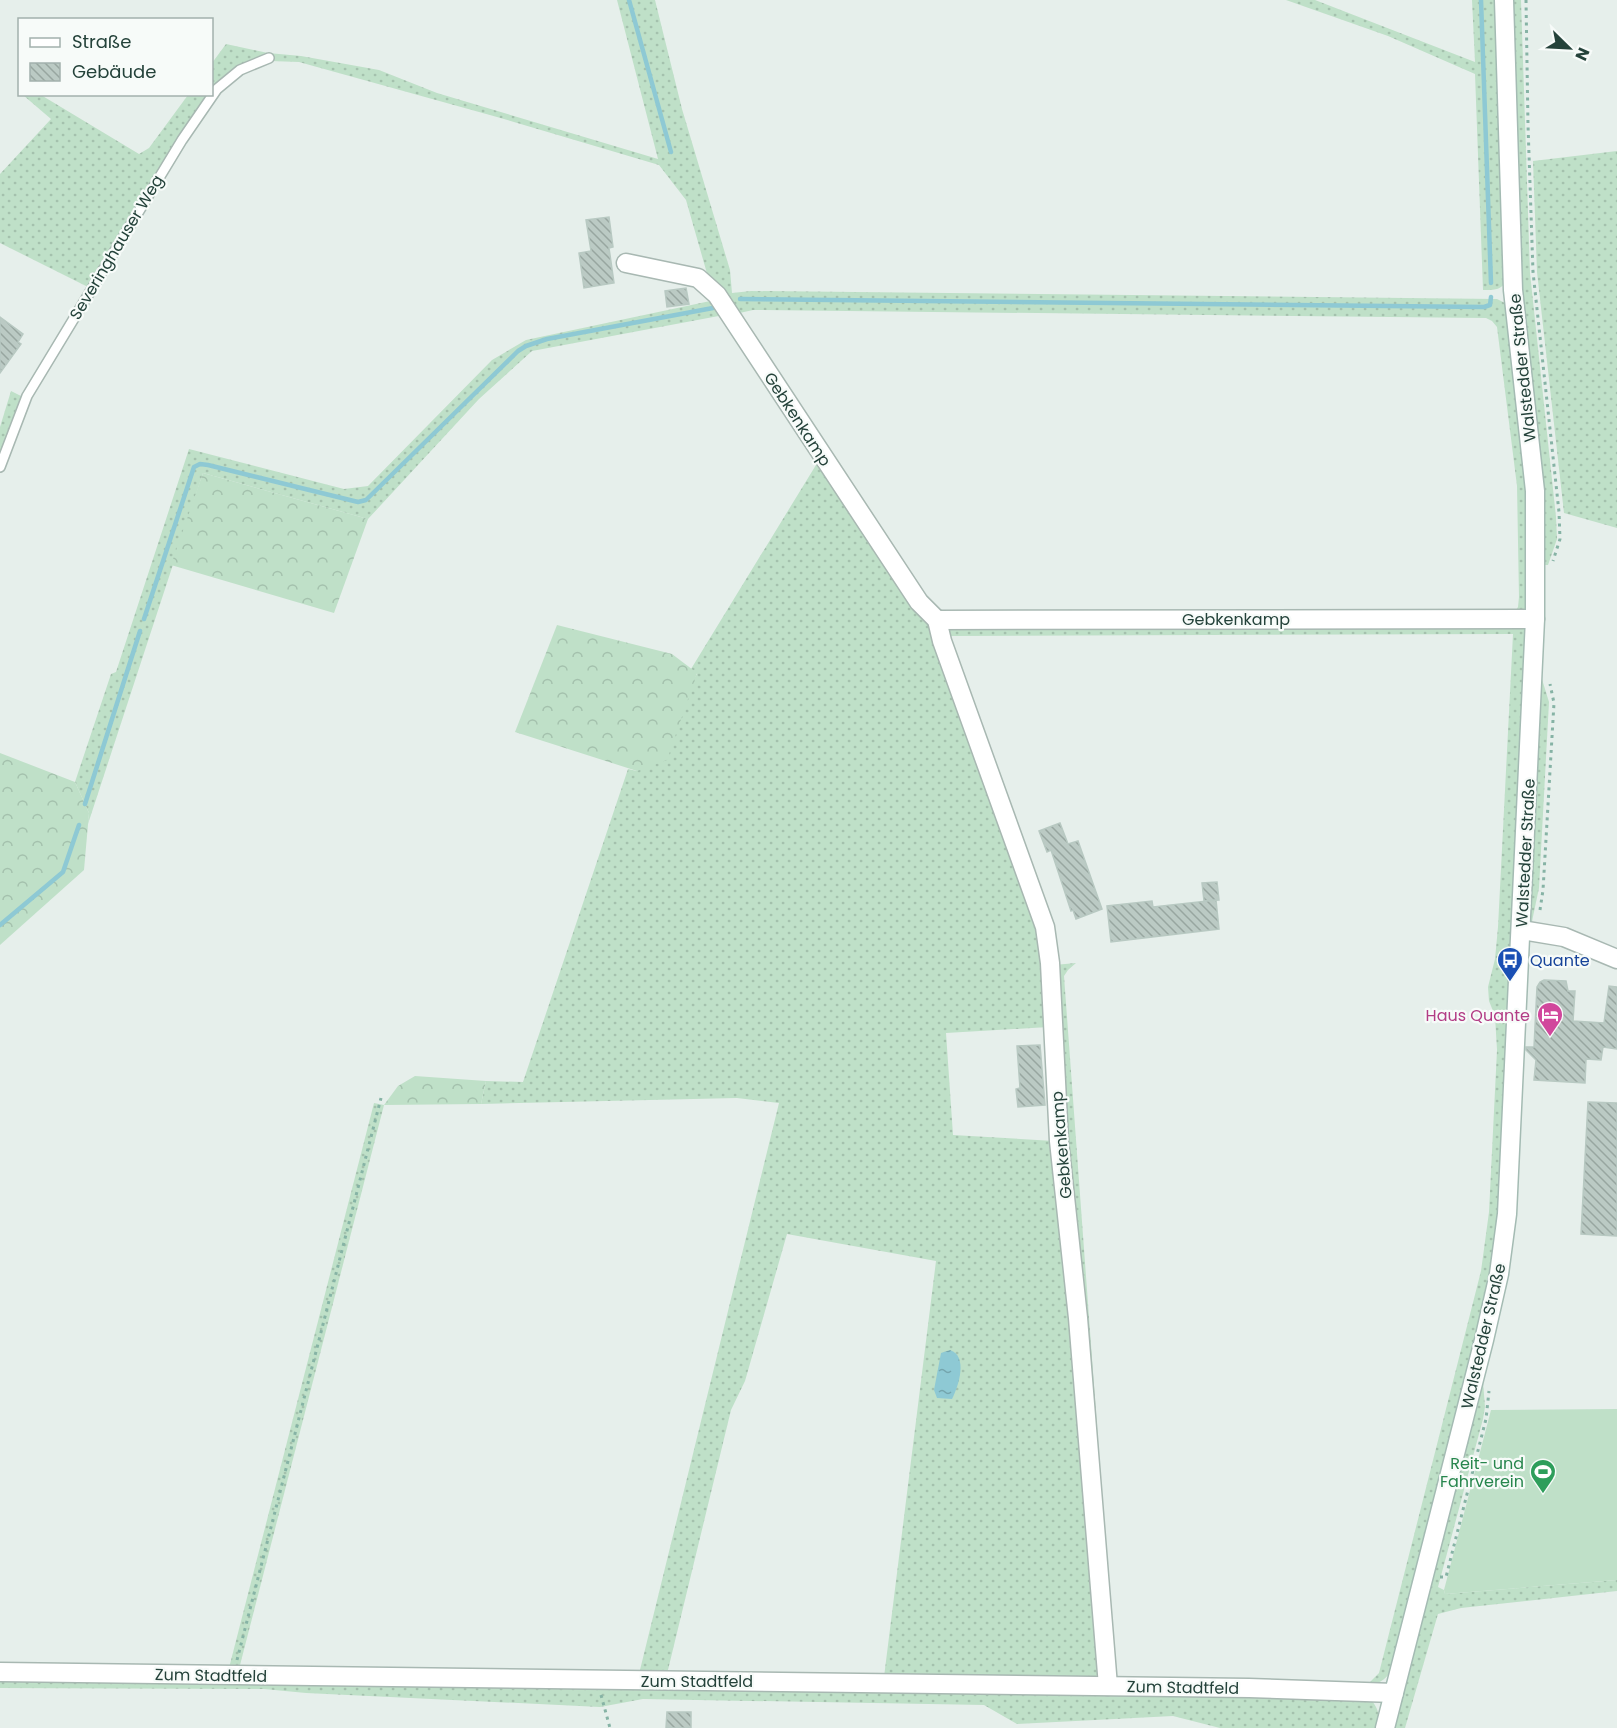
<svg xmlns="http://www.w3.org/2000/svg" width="1617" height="1728" viewBox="0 0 1617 1728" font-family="Poppins,sans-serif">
	<defs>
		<pattern id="grass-dots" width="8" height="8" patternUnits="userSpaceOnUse" patternTransform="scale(1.5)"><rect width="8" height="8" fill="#bfe0c8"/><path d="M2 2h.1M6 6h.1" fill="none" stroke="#a4c1ad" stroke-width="1.8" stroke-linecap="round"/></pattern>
		<pattern id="forest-crowns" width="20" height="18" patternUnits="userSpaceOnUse" patternTransform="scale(1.5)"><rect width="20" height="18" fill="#bfe0c8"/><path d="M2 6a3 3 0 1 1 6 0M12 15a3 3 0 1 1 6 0" fill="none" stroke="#a4c1ad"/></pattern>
		<pattern id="water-ripples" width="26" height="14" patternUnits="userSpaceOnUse" patternTransform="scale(1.5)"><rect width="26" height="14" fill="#8ec9d4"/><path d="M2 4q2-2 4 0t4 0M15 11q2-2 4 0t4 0" fill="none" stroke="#74a5ad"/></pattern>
		<pattern id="building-back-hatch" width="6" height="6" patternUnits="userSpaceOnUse" patternTransform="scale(1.5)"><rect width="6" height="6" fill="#bbcac4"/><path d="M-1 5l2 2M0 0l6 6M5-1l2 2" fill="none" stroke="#98a6a0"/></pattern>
	</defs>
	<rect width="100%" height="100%" fill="#e6efeb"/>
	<g fill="url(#grass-dots)">
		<path d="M617 0H655L682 109 730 270 732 293 751 291 1497 299 1505 303 1530 493 1527 612 1512 616 1518 607 1519 597 1517 486 1497 327 1492 321 1486 318 753 310 735 314 710 284 686 200 659 165 497 117 299 62 270 61 268 56 212 93V63L226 44 268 53 301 56 379 70 437 93 658 159Z"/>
		<path d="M1286 0H1315L1475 62 1472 0H1498L1506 281C1501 291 1492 290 1483 290L1475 74 1388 36Z"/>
		<path d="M1512 0H1521L1530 273 1556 517 1557 539 1548 565H1545L1543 499 1521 283Z"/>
		<path d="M23 95H41L139 154 149 148 188 95H210L88 287 0 243V174L51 119Z"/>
		<path d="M1617 151V528L1564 513 1537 272 1533 161Z"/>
		<path d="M715 300 724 315 532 351 479 399 368 519 203 473 88 824 89 813 75 782 111 674 116 672 189 449 344 489 368 486 492 360 526 340Z"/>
		<path d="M11 391 21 396 0 455V427Z"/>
		<path d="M810 449 932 626 1041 929 1048 1027 946 1033 953 1135 1054 1141 1102 1665 1097 1675 1092 1680 884 1677 936 1261 787 1234 745 1381 731 1410 667 1674H639L779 1103 737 1098 481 1104 486 1081 523 1082 628 769 637 771 697 674 691 669 816 465Z"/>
		<path d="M949 628H1525L1527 631 1500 1213 1491 1273 1391 1672C1384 1680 1378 1685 1367 1685L1379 1673 1481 1271 1489 1212 1497 1050 1495 1016 1489 1001 1488 987 1495 959 1498 927 1513 634 951 636 947 640 945 637Z"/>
		<path d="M1541 676 1549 702 1539 888 1531 926 1529 914Z"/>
		<path d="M1076 963 1068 970 1064 976 1101 1481 1097 1494 1054 965Z"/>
		<path d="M374 1103 384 1105 239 1669 229 1668Z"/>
		<path d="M1483 1382 1485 1407 1483 1419 1438 1587 1444 1590 1445 1594 1617 1580V1591L1461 1608 1438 1614 1405 1728H1392Z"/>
		<path d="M0 1676 1369 1697C1378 1708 1381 1715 1377 1728H1220L1173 1716 1017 1724 984 1705 643 1699 600 1707 306 1693 264 1689 0 1688Z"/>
	</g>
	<g fill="url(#forest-crowns)">
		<path d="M203 473 368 519 334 613 171 565Z"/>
		<path d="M557 625 672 654 697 673 667 760 637 771 515 732Z"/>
		<path d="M0 753 75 782 89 813 84 870 0 945Z"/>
		<path d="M415 1076 486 1081 481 1104 384 1105 398 1086Z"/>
	</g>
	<path fill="#bfe0c8" d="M1617 1409V1580L1445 1594 1444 1590 1491 1410Z"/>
	<path fill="url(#water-ripples)" d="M950 1350C968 1356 959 1385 952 1399L937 1398 934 1390 941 1353Z"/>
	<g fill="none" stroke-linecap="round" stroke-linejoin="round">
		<g stroke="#8ec9d4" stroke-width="4.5">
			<path d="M629 0 671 152"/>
			<path d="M1481 0 1491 283"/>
			<path d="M740 299 1484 307 1490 305 1491 297"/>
			<path d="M144 619 194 467 200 464 208 465 358 502 366 500 518 351 526 346 547 339 713 308"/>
			<path d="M85 804 140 631"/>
			<path d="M0 925 63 872 79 825"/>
		</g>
	</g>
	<g fill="url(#building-back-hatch)" stroke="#b8c9c2" stroke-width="1.5">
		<path d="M609 217 613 247 609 248 614 283 584 288 579 253 591 251 586 220Z"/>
		<path d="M686 288 689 304 667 307 665 291Z"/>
		<path d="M0 317 23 334 18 342 21 344 0 373Z"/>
		<path d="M1060 823 1068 844 1078 841 1102 909 1076 919 1073 910 1071 911 1051 850 1047 852 1039 831Z"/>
		<path d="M1217 882 1219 900 1204 901 1202 883Z"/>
		<path d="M1216 900 1219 929 1111 942 1107 906 1152 901 1153 907Z"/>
		<path d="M1544 980 1566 981 1568 991H1575L1573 1021 1604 1023 1609 986 1617 987V1049L1603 1047 1601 1060 1586 1059 1585 1083 1534 1080 1536 1060 1526 1050V1047H1534L1537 987 1540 982Z"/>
		<path d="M1040 1045 1045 1105 1018 1107 1016 1089 1020 1088 1017 1046Z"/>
		<path d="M1588 1102 1617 1103V1236L1581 1234Z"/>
		<path d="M667 1712H691V1728H666Z"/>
	</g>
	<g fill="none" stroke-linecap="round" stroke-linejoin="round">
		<defs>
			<path id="service" d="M0 467 27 396 182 140 217 89 240 70 269 58"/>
			<g id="minor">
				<path d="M626 263 698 278 717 295 919 602 937 620"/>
				<path d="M1522 930 1564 937 1617 959"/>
				<path d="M0 1672 1249 1688 1394 1693"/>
				<path d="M1108 1686 1078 1318 1059 1141 1050 963 1045 927 942 641 937 620 1535 619"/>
			</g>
			<path id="secondary" d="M1385 1728 1484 1340 1499 1274 1507 1214 1535 619V491L1513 290 1504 0"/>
		</defs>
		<use href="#service" stroke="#a8b8b2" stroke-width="12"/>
		<use href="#minor" stroke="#a8b8b2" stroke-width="21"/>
		<use href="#secondary" stroke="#a4bbb3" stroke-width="21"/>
		<g stroke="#86b3a5" stroke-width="3" stroke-dasharray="3 4.5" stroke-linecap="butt">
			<path d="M1526 0 1528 125 1533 272 1559 512 1560 539 1553 561"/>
			<path d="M1540 910 1543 890 1554 703 1550 684"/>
			<path d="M1440 1577H1446L1486 1419 1489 1391"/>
			<path d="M237 1660 381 1098"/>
			<path d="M601 1695 610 1728"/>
		</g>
		<use href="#service" stroke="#fff" stroke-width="9"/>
		<use href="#minor" stroke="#fff" stroke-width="18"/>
		<use href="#secondary" stroke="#fff" stroke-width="18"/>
	</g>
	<defs>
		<symbol id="bus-pin" viewBox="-11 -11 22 30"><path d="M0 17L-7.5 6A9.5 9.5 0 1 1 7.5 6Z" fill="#1a4fb4" stroke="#f7fbf9"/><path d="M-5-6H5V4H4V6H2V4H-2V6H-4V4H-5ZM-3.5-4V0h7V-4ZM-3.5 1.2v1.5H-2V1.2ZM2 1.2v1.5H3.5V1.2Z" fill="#fff"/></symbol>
		<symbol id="hotel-pin" viewBox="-11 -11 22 30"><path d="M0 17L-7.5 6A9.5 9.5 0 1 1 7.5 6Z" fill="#d1479c" stroke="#f7fbf9"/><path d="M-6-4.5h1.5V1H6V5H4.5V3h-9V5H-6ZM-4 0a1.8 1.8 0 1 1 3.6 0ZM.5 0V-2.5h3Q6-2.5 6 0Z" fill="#fff"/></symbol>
		<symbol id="stadium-pin" viewBox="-11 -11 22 30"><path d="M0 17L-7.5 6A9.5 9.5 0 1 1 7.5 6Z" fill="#2e9e5b" stroke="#f7fbf9"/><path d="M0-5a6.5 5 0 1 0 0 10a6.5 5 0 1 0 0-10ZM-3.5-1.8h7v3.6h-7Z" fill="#fff"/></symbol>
	</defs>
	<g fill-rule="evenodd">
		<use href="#bus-pin" x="1495" y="945" width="30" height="40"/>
		<use href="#hotel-pin" x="1535" y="1000" width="30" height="40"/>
		<use href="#stadium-pin" x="1528" y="1457" width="30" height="40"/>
	</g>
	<g text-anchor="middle" stroke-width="4.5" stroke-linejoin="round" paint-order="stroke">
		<g font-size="16" fill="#24423a" stroke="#f7fbf9">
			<text transform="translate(116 247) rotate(-59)" y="6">Severinghauser Weg</text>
			<text transform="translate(1522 368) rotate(-96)" y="6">Walstedder Straße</text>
			<text transform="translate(798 419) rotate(57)" y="6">Gebkenkamp</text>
			<text x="1236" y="625">Gebkenkamp</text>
			<text transform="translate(1525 853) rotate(-87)" y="6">Walstedder Straße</text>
			<text transform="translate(1061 1145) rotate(-95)" y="6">Gebkenkamp</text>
			<text transform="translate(1483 1336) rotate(-77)" y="6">Walstedder Straße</text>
			<text transform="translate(211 1675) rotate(1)" y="6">Zum Stadtfeld</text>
			<text x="697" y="1687">Zum Stadtfeld</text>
			<text transform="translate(1183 1687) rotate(1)" y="6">Zum Stadtfeld</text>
		</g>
		<g font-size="16" fill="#164399" stroke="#f7fbf9" text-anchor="start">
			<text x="1530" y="966">Quante</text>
		</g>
		<g font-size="16" fill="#b23c85" stroke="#f7fbf9" text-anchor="end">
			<text x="1530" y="1021">Haus Quante</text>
		</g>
		<g font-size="16" fill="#27864d" stroke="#f7fbf9" text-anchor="end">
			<text x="1524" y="1469">Reit- und<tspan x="1524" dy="18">Fahrverein</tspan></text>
		</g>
	</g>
	<rect x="18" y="18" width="195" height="78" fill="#f7fbf9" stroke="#a3b1ad" stroke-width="1.5"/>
	<rect x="30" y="38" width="30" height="9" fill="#ffffff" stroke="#a3b1ad" stroke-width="1.5"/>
	<text x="72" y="48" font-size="18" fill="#24423a">Straße</text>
	<rect x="30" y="63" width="30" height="18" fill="url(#building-back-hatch)" stroke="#a3b1ad" stroke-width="1.5"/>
	<text x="72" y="78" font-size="18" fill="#24423a">Gebäude</text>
	<g transform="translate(1569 48) rotate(114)" stroke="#f7fbf9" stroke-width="4.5" paint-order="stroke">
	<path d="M0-4.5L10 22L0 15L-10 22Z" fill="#24423a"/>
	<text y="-9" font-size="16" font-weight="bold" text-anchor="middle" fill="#24423a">N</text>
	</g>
</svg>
